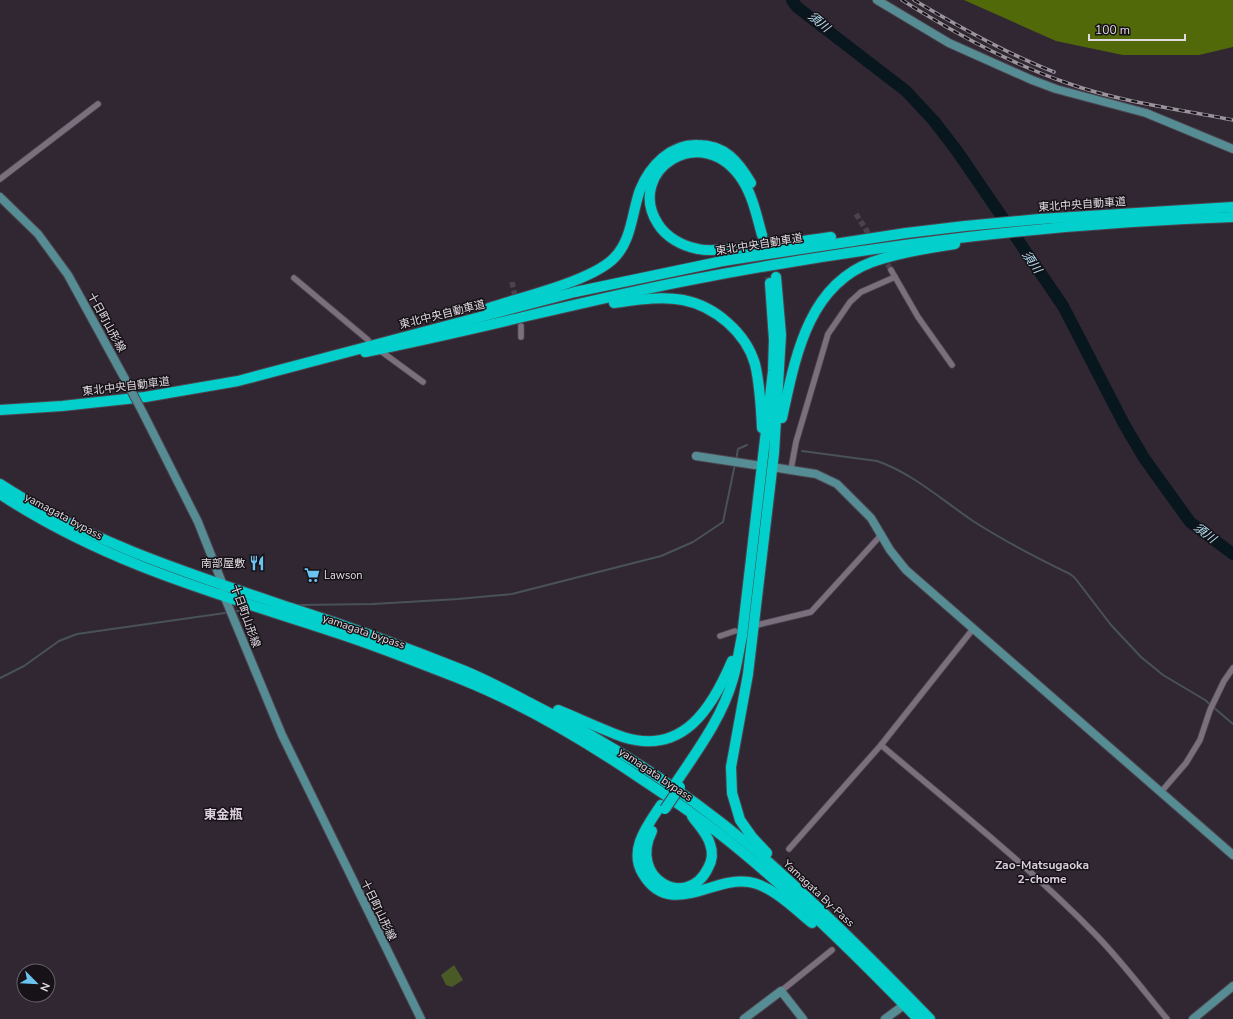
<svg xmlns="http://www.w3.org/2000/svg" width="1233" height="1019" viewBox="0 0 1233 1019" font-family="'Nunito Sans','Noto Sans JP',sans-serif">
	<rect width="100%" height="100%" fill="#312733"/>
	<path fill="#4a5a26" d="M454 965 463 980 452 987 446 985 441 975Z"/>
	<path fill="#52690a" d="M964 0H1233V47L1199 55H1123L1056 41Z"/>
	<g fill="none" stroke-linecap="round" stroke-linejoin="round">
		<g stroke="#495258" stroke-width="2">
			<path d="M802 451 877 461C912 473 942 500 973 521 1004 541 1037 558 1070 574L1075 578 1111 625 1141 657 1163 675 1205 700 1233 724"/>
			<path d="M736 460 738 449 747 445"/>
			<path d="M299 605 373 604 458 599 512 594 661 556 693 542 723 522 735 464"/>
			<path d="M237 611 246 610"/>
			<path d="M0 678 24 666 59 641 77 634 225 613"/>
		</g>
		<path stroke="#08171d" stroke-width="12" d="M792 0 797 7 906 91 934 121 957 151 1063 306 1124 424 1144 458 1190 522 1233 554"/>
		<g stroke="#4b424d" stroke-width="5.5" stroke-dasharray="5.5 3" stroke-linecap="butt">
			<path d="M856 214 872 239"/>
			<path d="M883 257 891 270"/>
			<path d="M512 282 520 320"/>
		</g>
		<g stroke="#4b424d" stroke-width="10" stroke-dasharray="10 5" stroke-linecap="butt">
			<path d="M769 236 772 253"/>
			<path d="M764 247 770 279"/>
		</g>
		<defs>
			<g id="street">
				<path d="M0 179 98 104"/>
				<path d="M891 270 918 317 952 365"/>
				<path d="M294 278 368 340"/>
				<path d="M521 326V337"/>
				<path d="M382 352 423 382"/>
				<path d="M791 469 796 442 828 334 850 302 861 292 895 277"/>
				<path d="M757 625 811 612 882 534"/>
				<path d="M720 636 735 631"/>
				<path d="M881 745C954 807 1030 867 1097 936 1122 962 1144 991 1167 1019"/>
				<path d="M1161 792 1186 763 1200 740 1210 710 1224 681 1233 668"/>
				<path d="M789 849 881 745 973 629"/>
				<path d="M781 991 832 950"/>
			</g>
			<g id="secondary">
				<path d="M877 0 949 43 1032 80 1056 89 1146 113 1233 149"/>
				<path d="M0 197 38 234 68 275 125 379"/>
				<path d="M143 413 198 522 223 585 225 598 282 735 421 1019"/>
				<path d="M696 456 755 465"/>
				<path d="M778 468 816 474 837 484 871 518 890 550 906 570 1233 855"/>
				<path d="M744 1019 781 991 803 1019"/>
				<path d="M885 1019 904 1005"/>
				<path d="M1193 1019 1233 986"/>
			</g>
			<g id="highway">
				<path d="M762 235C757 217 753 197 743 181 703 118 624 171 658 224 666 237 682 246 698 249 711 252 726 249 740 248 770 245 800 242 831 237"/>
				<path d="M614 303C637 300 660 296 683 300 715 306 746 333 755 364 760 385 761 406 762 428"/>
				<path d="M489 308C521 297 593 281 615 257 632 239 632 212 640 190 650 165 671 144 698 145 725 145 738 161 751 183"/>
				<path d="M365 352C472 331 578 302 685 281 866 246 1048 223 1233 217"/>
				<path d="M0 410 62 406 145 397 238 381 575 292 723 261 906 233 965 226 1040 219 1233 207"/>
				<path d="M782 418C795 359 807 286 872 262 898 253 927 248 955 244"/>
				<path d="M0 484C89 542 190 574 291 608 350 627 408 648 465 671 489 681 511 693 534 705 610 743 683 790 749 845 813 900 872 959 930 1019"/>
				<path d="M0 494C106 564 219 594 337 633 380 647 422 664 463 680 525 705 582 739 637 776 673 800 709 824 742 852 804 903 862 961 918 1019"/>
				<path d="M558 710C580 719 601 729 623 737 683 756 712 708 732 661"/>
				<path d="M675 784C697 751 722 718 733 679 737 665 739 650 742 636L773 371 774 340 770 283"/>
				<path d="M661 805C647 826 628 850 643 874 670 919 713 876 749 882 771 885 795 909 812 923"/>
				<path d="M652 831C628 879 687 911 708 868 712 861 713 852 710 844 707 833 698 825 692 816"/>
				<path d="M767 853 752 837 740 820 732 793 731 767 748 674 774 453 781 335 776 277"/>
			</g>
		</defs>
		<use href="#street" stroke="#4c454e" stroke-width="7"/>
		<use href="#secondary" stroke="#4c454e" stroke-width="10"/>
		<use href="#highway" stroke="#4c454e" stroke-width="12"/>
		<use href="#street" stroke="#7a6f7c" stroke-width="5.5"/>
		<use href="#secondary" stroke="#568c94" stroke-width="8"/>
		<use href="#highway" stroke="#03d0cd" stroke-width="10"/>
		<defs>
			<g id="rail">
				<path d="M902 0C954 33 1009 63 1067 83 1120 102 1178 109 1233 120"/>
				<path d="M914 0C959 27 1005 53 1054 72"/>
			</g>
		</defs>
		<use href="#rail" stroke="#9b949d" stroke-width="3.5"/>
		<use href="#rail" stroke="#161217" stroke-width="2" stroke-dasharray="6" stroke-linecap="butt"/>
		<defs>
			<path id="secondary-bridge" d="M125 379 143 413"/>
			<path id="highway-bridge" d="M665 809 680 787"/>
		</defs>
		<use href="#secondary-bridge" stroke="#4c454e" stroke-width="10" stroke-linecap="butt"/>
		<use href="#highway-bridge" stroke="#4c454e" stroke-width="12" stroke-linecap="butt"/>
		<use href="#secondary-bridge" stroke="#568c94" stroke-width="8"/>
		<use href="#highway-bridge" stroke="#03d0cd" stroke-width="10"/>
	</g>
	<defs>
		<symbol id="restaurant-bare" viewBox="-9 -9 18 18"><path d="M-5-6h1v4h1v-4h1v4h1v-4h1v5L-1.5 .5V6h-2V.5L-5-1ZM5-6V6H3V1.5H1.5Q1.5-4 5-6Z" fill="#6cc3f2" stroke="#161217" stroke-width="2.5" paint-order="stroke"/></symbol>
		<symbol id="supermarket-bare" viewBox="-9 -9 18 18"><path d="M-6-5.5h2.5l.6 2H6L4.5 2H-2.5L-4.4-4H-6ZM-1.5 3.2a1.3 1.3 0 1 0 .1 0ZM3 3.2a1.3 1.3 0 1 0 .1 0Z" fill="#6cc3f2" stroke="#161217" stroke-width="2.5" paint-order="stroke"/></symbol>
	</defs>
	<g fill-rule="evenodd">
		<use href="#restaurant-bare" x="246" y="552" width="22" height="22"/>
		<use href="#supermarket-bare" x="301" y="564" width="22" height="22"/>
	</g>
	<g text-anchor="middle" stroke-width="3" stroke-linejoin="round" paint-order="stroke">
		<g font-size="11" fill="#e0dae1" stroke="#161217">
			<text transform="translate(1082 204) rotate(-4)" y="4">東北中央自動車道</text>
			<text transform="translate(759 244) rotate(-9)" y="4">東北中央自動車道</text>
			<text transform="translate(442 314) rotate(-14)" y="4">東北中央自動車道</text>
			<text transform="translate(107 322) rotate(61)" y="4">十日町山形線</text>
			<text transform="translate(126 386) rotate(-7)" y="4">東北中央自動車道</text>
			<text transform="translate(64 516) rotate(28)" y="4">yamagata bypass</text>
			<text transform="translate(246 616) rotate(70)" y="4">十日町山形線</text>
			<text transform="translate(364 631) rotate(19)" y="4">yamagata bypass</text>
			<text transform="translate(656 774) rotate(34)" y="4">yamagata bypass</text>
			<text transform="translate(819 893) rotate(43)" y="4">Yamagata By-Pass</text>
			<text transform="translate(379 910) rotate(64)" y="4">十日町山形線</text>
		</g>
		<g font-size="11" fill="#e0dae1" stroke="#161217" text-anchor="end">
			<text x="245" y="567">南部屋敷</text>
			<text x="324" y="579" text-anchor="start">Lawson</text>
		</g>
		<g font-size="12" font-style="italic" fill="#b5e7fc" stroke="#161217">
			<text transform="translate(819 22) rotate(39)" y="4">須川</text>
			<text transform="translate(1032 262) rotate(55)" y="4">須川</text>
			<text transform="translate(1205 533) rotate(37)" y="4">須川</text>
		</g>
		<g font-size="12" font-weight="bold" fill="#dbcfdd" stroke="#161217">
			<text x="1042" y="869">Zao-Matsugaoka<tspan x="1042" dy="14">2-chome</tspan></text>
		</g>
		<g font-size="13" font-weight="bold" fill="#dbcfdd" stroke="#161217">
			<text x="223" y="819">東金瓶</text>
		</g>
	</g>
	<g transform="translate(36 983) rotate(114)"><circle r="19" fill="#161217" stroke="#676268"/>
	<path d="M0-3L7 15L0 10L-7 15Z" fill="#6cc3f2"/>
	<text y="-6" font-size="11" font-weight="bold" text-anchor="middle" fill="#e0dae1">N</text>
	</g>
	<path d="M1089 34v6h96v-6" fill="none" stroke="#e0dae1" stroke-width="2"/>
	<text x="1095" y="34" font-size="12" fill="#e0dae1" stroke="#161217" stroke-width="3" paint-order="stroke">100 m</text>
</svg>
